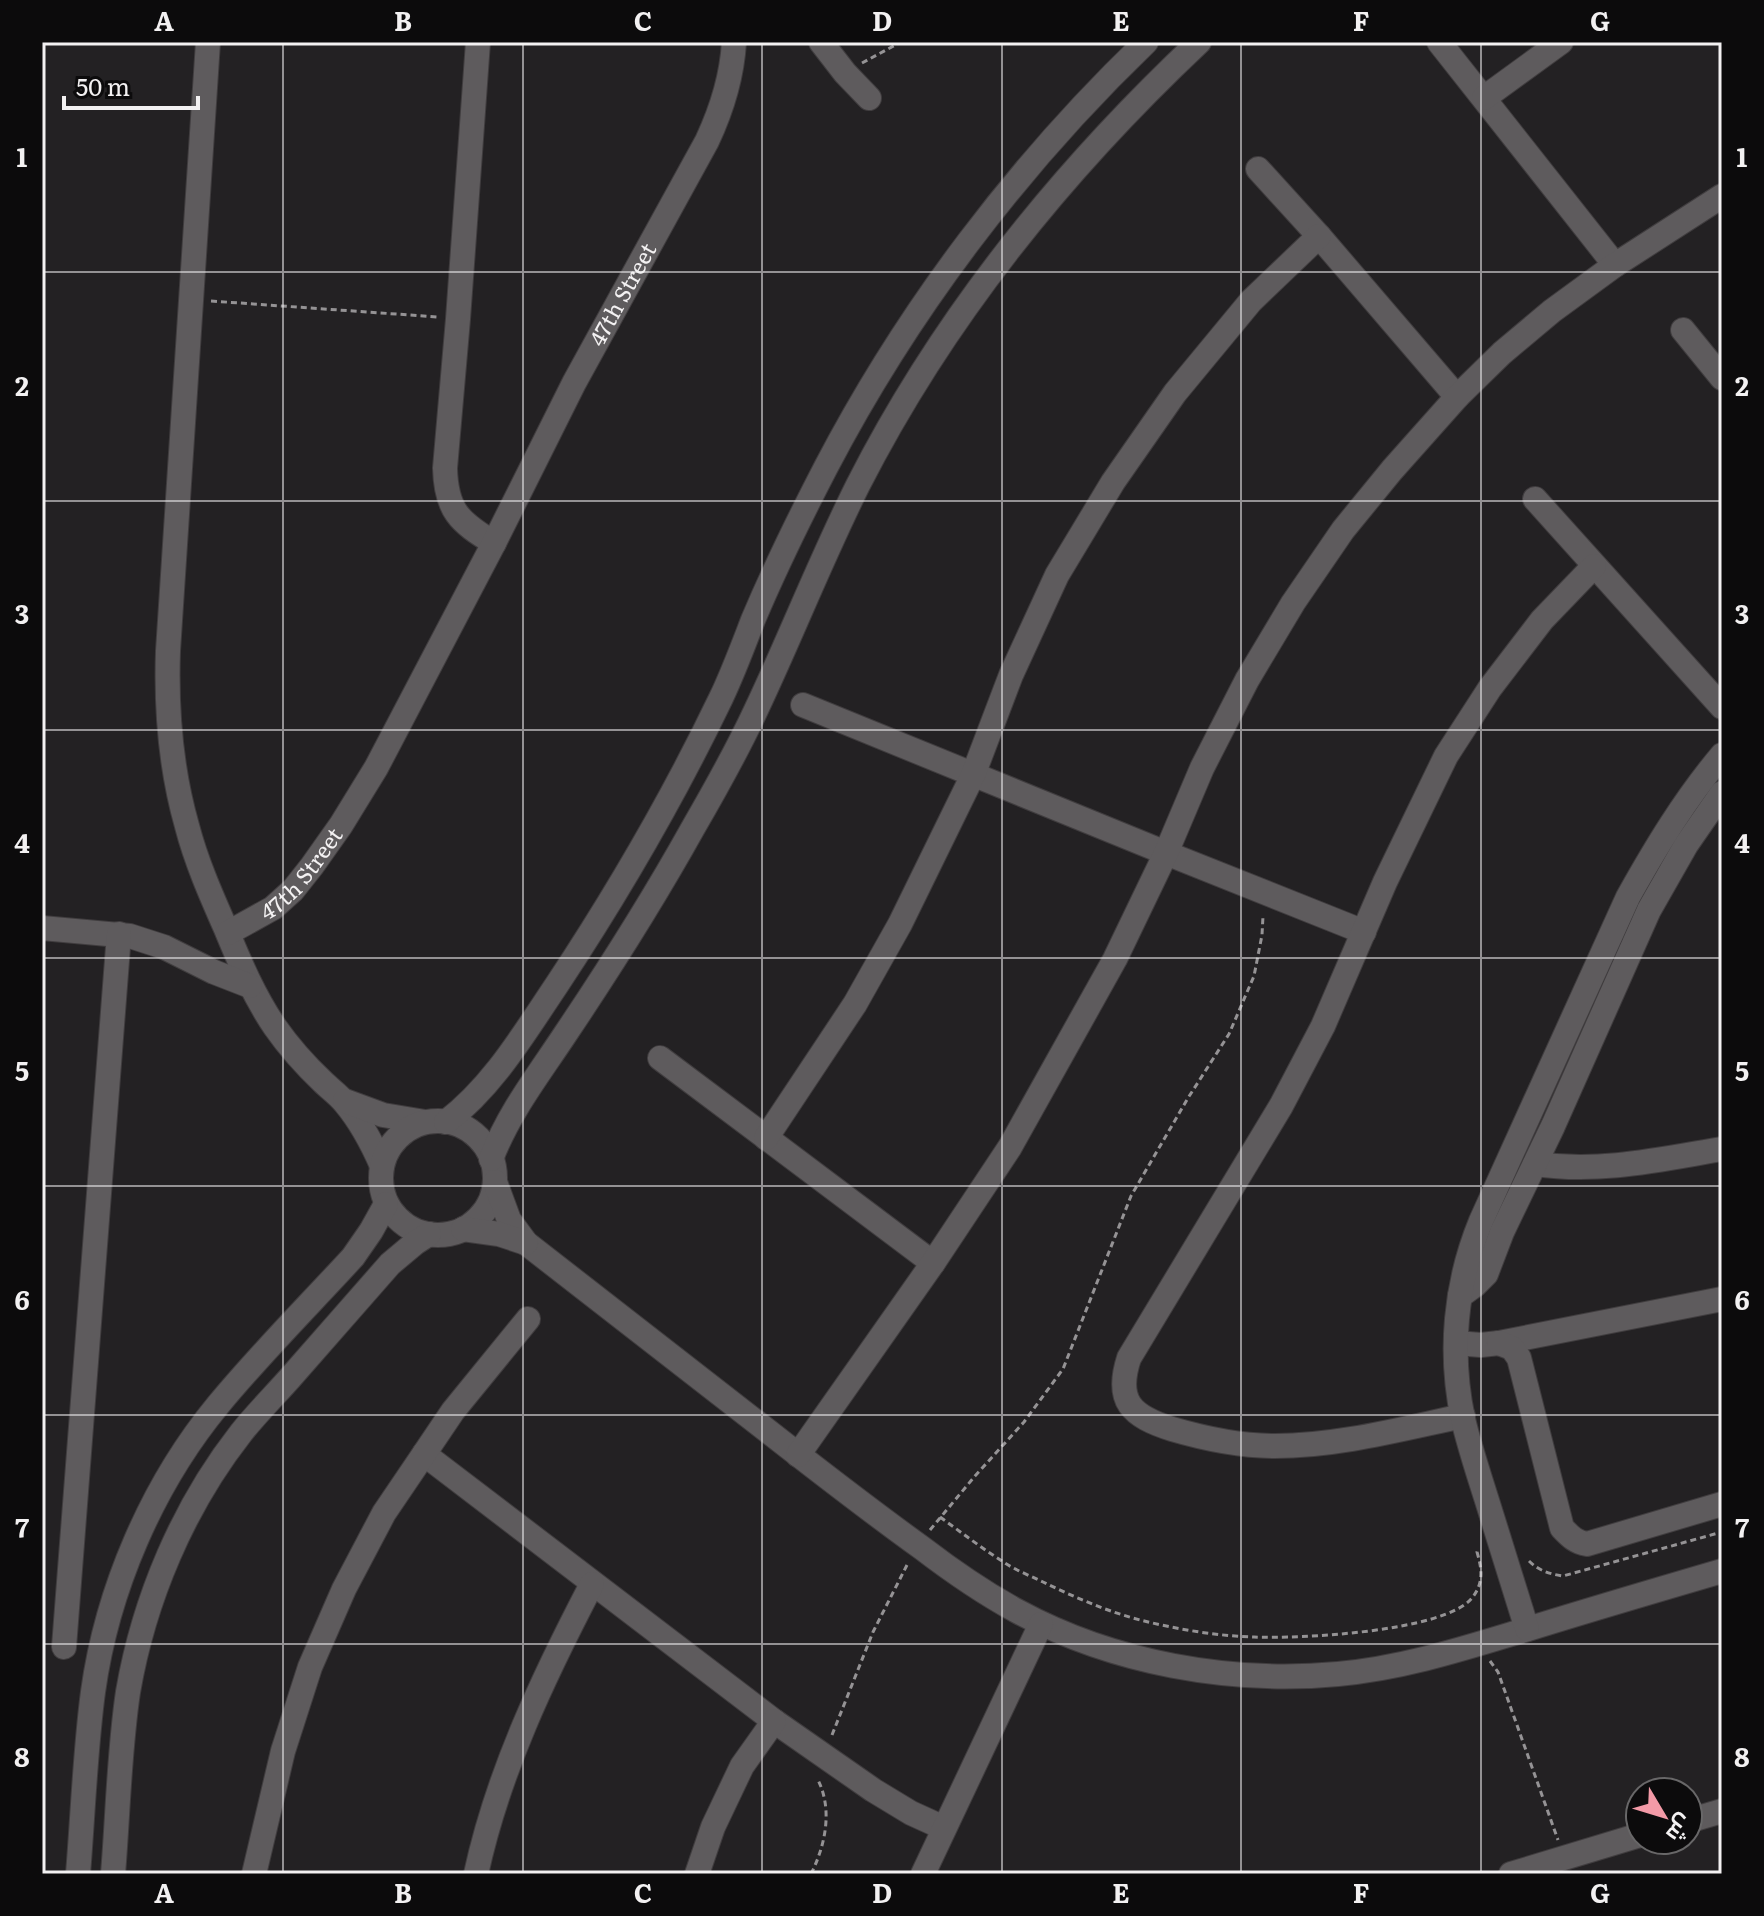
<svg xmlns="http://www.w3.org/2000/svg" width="1764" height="1916" viewBox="0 0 1764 1916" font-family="Literata,Cairo,serif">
	<rect width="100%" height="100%" fill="#232123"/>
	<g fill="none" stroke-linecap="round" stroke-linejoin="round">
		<defs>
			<g id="minor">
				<path d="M208 42 168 651C166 709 171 770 187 826 196 861 211 895 226 929 240 963 254 996 275 1027 289 1047 305 1065 323 1082 330 1089 339 1095 345 1103 361 1122 372 1143 382 1166"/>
				<path d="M478 42 458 319 445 468C446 510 459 522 494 543"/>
				<path d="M821 42 845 73 869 98"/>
				<path d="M1439 42 1615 265"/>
				<path d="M1484 98 1561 42"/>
				<path d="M1258 169 1319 236 1457 397"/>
				<path d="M1683 330 1722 378"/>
				<path d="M1535 499 1722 707"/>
				<path d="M803 705 1166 853 1364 932"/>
				<path d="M42 928 130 936 164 947 214 972 250 986"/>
				<path id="s1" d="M228 933 273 908 293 890 312 866 341 825 376 768 494 543 574 383 707 141C722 109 732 77 734 42"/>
				<path d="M660 1058 933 1263"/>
				<path d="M345 1101 383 1115 425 1122"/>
				<circle cx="438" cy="1178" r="57"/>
				<path d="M446 1122C493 1086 523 1035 556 986 617 894 673 798 721 698 733 673 743 646 753 620 775 568 800 517 826 467 908 310 1018 165 1146 42"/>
				<path d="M766 1138 855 1004 900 924 973 775 1011 675 1057 575 1113 482 1175 393 1251 301 1319 236"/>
				<path d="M491 1159C509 1112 539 1074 566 1033 611 966 654 898 693 828 715 790 737 751 756 710 791 636 821 559 858 485 943 318 1063 170 1199 42"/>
				<path d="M1535 1164C1601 1173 1657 1160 1722 1149"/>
				<path d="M495 1182 509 1220 526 1243C613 1311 700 1379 787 1446 832 1481 876 1515 922 1548 952 1571 984 1593 1017 1611 1113 1663 1230 1684 1338 1674 1404 1668 1465 1648 1528 1629 1592 1609 1657 1590 1722 1571"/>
				<path d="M463 1229 499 1234 526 1243"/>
				<path d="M1460 1296 1475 1285 1486 1274 1502 1232 1553 1126 1649 910 1686 845 1722 793"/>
				<path d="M1456 1343 1481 1345 1499 1343 1722 1299"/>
				<path d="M1499 1343 1512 1348 1519 1358 1562 1528C1570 1536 1575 1542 1587 1544L1722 1504"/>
				<path d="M1463 1416C1401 1429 1338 1446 1275 1446 1240 1446 1206 1439 1172 1429 1131 1416 1115 1401 1129 1358L1281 1106 1323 1026 1385 882 1446 756 1490 688 1542 620 1594 566"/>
				<path d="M424 1454 774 1721 873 1790 911 1813 944 1828"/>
				<path d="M798 1455 933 1263 1010 1147 1115 959 1166 853 1202 768 1247 680 1293 603 1343 530 1392 470 1457 397 1502 353 1552 311 1615 265 1722 196"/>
				<path d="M1527 1629C1514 1588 1502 1548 1489 1507 1480 1478 1470 1449 1463 1419 1449 1353 1455 1284 1481 1221L1628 897C1656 847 1685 799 1722 755"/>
				<path d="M64 1647 119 934"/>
				<path d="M1688 1821 1722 1811"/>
				<path d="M78 1874C83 1814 85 1752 93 1692 107 1590 152 1485 218 1405 260 1354 308 1306 353 1257L371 1231 386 1204"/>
				<path d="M113 1874C118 1814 119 1752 128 1692 144 1599 183 1507 241 1433 256 1414 274 1396 290 1378 323 1340 357 1302 390 1264L415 1243 429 1234"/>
				<path d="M254 1874 283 1751 310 1667 344 1589 384 1513 424 1454 453 1411 528 1319"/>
				<path d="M476 1874C498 1772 544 1676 592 1584"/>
				<path d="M697 1874 713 1827 742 1766 774 1721"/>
				<path d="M923 1874 1041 1624"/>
				<path d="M1511 1874 1640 1835"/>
			</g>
		</defs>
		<use href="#minor" stroke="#403d3f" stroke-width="26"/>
		<g stroke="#959395" stroke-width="3" stroke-dasharray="6 4" stroke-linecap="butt">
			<path d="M862 63 901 42"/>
			<path d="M211 301 438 317"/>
			<path d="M940 1517C962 1533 983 1549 1005 1563 1017 1571 1031 1576 1043 1582 1074 1597 1106 1611 1140 1620 1176 1629 1216 1636 1254 1637 1298 1639 1444 1632 1472 1598 1484 1583 1482 1569 1477 1552L1479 1548"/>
			<path d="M930 1530 975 1476 1024 1422 1063 1369 1131 1196 1188 1098 1229 1034 1254 976 1262 935 1263 916"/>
			<path d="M1529 1561C1539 1571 1550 1574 1563 1576L1722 1532"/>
			<path d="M1490 1661 1498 1672 1558 1840"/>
			<path d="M832 1735 873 1632 908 1563"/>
			<path d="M811 1874C826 1844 833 1808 817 1778"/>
		</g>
		<use href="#minor" stroke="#5e5b5d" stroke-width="24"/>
	</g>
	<path fill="none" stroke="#f3f1f2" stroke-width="2" stroke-opacity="0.55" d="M283 42V1874M523 42V1874M762 42V1874M1002 42V1874M1241 42V1874M1481 42V1874M42 272H1722M42 501H1722M42 730H1722M42 958H1722M42 1186H1722M42 1415H1722M42 1644H1722"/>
	<g text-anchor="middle" stroke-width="7" stroke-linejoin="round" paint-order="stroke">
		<g font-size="22" fill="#f3f1f2" stroke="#0c0b0c">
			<text dy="8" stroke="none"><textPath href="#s1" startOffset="760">47th Street</textPath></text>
			<text dy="8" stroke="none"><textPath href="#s1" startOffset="96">47th Street</textPath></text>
		</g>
	</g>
	<rect width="1764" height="1916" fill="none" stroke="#0c0b0c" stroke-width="88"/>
	<g transform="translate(1664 1816) rotate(128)"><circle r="38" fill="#0c0b0c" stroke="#686768" stroke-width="2"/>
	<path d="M0-6L14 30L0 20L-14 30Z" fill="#f39aa7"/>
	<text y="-12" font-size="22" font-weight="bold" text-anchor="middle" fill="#f3f1f2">ش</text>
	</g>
	<path d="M64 96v12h134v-12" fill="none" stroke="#f3f1f2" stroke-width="4"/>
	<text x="76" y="96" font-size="24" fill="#f3f1f2" stroke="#0c0b0c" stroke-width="6" paint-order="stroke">50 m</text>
	<rect x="44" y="44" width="1676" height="1828" fill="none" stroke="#f3f1f2" stroke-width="3"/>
	<g font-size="26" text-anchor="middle" font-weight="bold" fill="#f3f1f2">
		<text x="164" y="31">A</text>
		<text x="403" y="31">B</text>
		<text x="643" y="31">C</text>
		<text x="882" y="31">D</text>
		<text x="1121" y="31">E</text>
		<text x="1361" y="31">F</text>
		<text x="1600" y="31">G</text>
		<text x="22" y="167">1</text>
		<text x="1742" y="167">1</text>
		<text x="22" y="396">2</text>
		<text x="1742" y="396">2</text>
		<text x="22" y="624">3</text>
		<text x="1742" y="624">3</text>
		<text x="22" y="853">4</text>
		<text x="1742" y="853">4</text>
		<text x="22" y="1081">5</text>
		<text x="1742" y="1081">5</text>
		<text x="22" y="1310">6</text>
		<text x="1742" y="1310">6</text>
		<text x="22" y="1538">7</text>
		<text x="1742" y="1538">7</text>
		<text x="22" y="1767">8</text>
		<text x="1742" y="1767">8</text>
		<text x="164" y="1903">A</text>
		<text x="403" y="1903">B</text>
		<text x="643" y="1903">C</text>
		<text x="882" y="1903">D</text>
		<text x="1121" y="1903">E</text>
		<text x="1361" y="1903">F</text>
		<text x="1600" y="1903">G</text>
	</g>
</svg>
